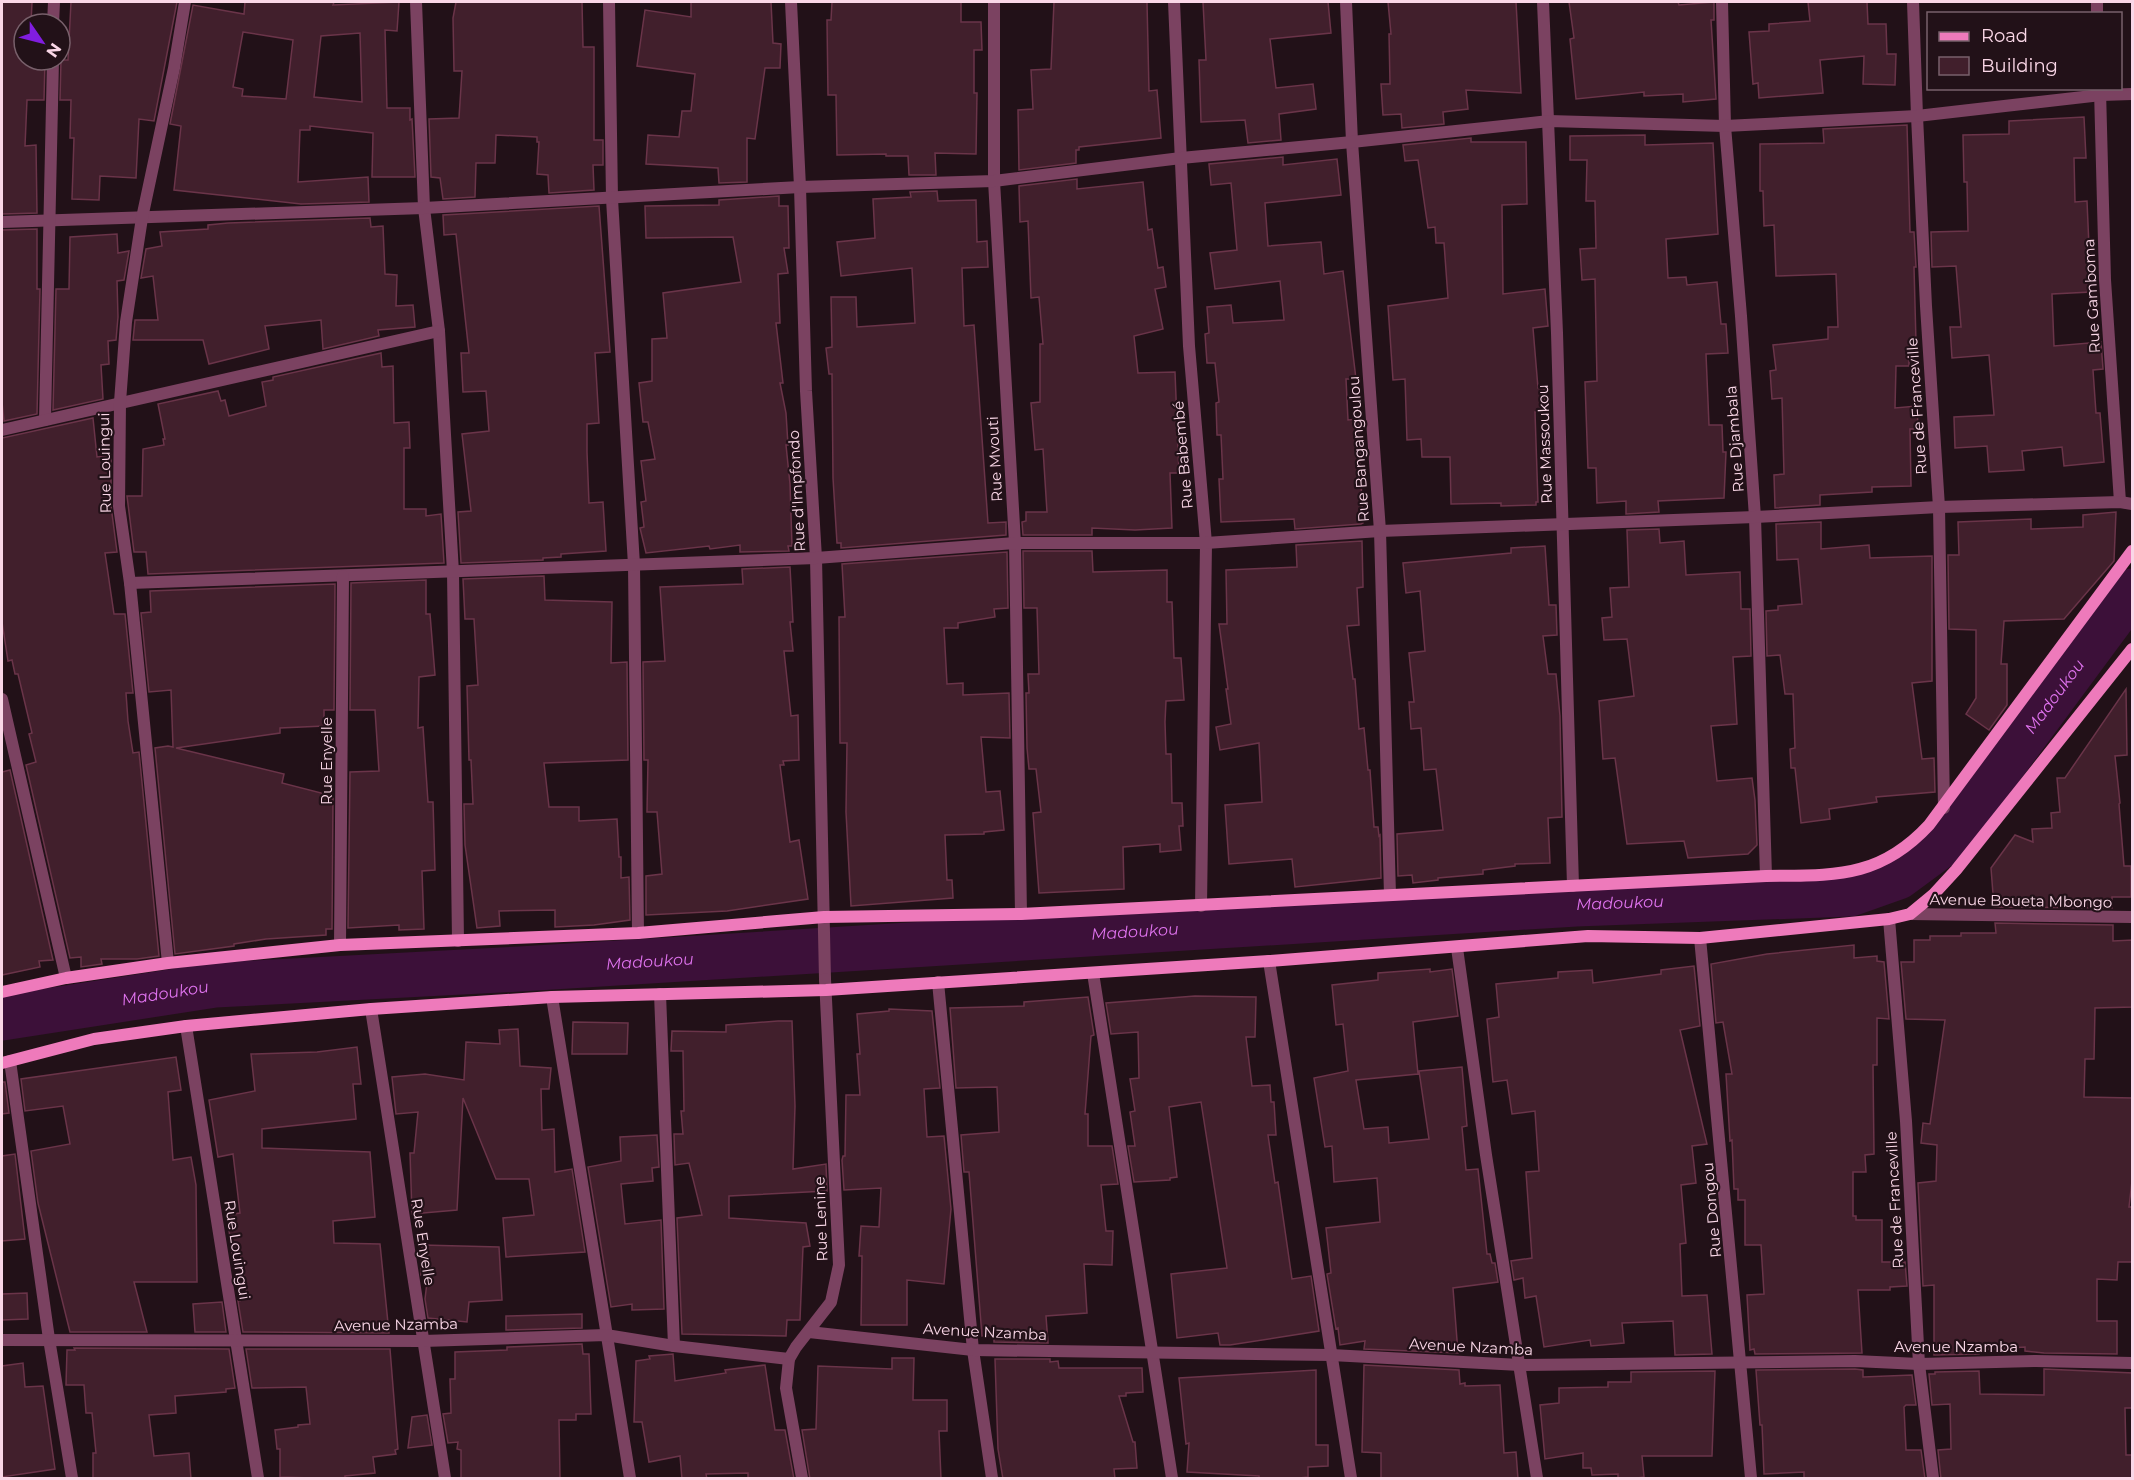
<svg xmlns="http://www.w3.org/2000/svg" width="2134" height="1480" viewBox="0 0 2134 1480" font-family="Montserrat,sans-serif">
	<rect width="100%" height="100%" fill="#221118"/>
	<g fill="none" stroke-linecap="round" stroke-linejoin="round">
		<path stroke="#3c1039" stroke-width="45" id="s1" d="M2 1018 215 985 520 969 1576 904 1850 894 1898 877 1947 841 2132 591"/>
	</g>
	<g fill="#411f2c" stroke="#6a3449" stroke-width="1.5" fill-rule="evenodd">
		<path d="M2 2H32L31 24H24V60H45L44 100H27L25 146 36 145 37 213 2 214Z"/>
		<path d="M71 2H177L154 121 139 119 136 178 100 176 99 200 72 199 74 138H70L71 100H60L61 60H68Z"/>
		<path d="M245 2H334L333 5 399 2 397 31 385 30 387 108H410V120L412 119 415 177H372L373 133 310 126V130H300L298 182 368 177 369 202 301 204 174 190 181 126 170 124 193 5 244 14ZM243 32 293 40 286 99 242 96 243 89 233 87ZM360 33 362 102 314 97 321 36Z"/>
		<path d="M456 2H582L583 47H594V140H603V165H593L594 190 549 193 548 175 537 174 539 142H537V137L496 135 495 163H476L475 197 443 199 440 178 431 177 429 119 459 118 462 71H454L453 18Z"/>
		<path d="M691 2H771L773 43 781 44 780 68H765L755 139 747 138V182L719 183 718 168 646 164 648 135 679 137 682 111H691L695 74 637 66 645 10 691 17Z"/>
		<path d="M832 2H961V22H981L982 50H974V93H977L976 154 935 153 936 175H909L908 156H886V154L837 155 836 95H828L827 20H831Z"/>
		<path d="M1054 2H1147L1149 91 1157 90 1161 138 1079 147V150H1076V163L1019 170 1018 110 1033 109 1031 70 1051 69Z"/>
		<path d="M1203 2H1328L1331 33 1270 39 1276 88 1313 84 1316 109 1279 114 1281 140 1248 143 1245 120 1201 122 1199 60H1206Z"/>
		<path d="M1388 2H1516L1521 93 1466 90 1468 109 1443 112 1444 124 1402 128 1401 114 1383 115 1381 84H1390L1389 34H1391Z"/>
		<path d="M1569 2H1678L1679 5 1714 2V20H1711L1716 99 1683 102V94L1644 96V92L1576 99 1570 39 1574 38Z"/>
		<path d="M1808 2H1867L1868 24H1886L1887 54H1896L1895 85 1863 84 1864 56 1820 60 1823 93 1759 98 1758 83 1753 84 1749 32 1769 31V24L1810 21Z"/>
		<path d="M2084 117 2086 158H2074L2075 202 2087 201 2091 292 2052 294 2054 346 2101 342 2103 369 2093 370 2096 413H2100L2104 462 2064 466 2062 447 2022 451 2024 470 1989 472 1987 446 1955 448 1954 417 1994 415 1989 355 1952 358 1950 327H1961L1956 266 1932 267 1931 232 1968 231 1967 182H1964L1963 135 2009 134V121Z"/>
		<path d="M1907 125 1910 232H1914L1916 267H1914L1916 342H1909V366H1896L1895 408 1917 406 1918 429H1910L1911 486 1872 487V492L1820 495V505L1775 508 1774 475 1784 474 1782 398 1772 399 1770 371 1776 370 1773 345 1828 339V327H1838L1836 274 1776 276 1774 225 1764 226 1763 191H1760V144L1824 143 1823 129Z"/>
		<path d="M1645 135V145L1713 143 1718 234 1666 239 1668 278 1686 277 1687 285 1717 282 1721 324H1726L1728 353 1706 354 1709 425H1722L1723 452H1726L1724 498 1658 501 1659 512 1626 514V501L1597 503 1596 468H1588L1585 382 1597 381 1595 279 1582 280 1580 249 1596 248 1595 201H1586L1587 160H1570V136Z"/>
		<path d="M1471 138V142H1526L1527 204 1502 205 1503 294 1545 289 1548 326 1533 328 1538 388 1544 387 1546 411 1535 412 1538 502H1536V505L1501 506V503L1451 504 1450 457H1422L1421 439 1407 440 1405 379 1393 380 1388 306 1448 298 1444 243H1436L1435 227 1428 228 1418 160 1405 161 1403 145Z"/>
		<path d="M1283 157V165L1337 159 1341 195 1265 203 1268 246 1321 242 1324 274 1343 271 1356 379H1346L1348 420 1358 419 1363 523 1361 524 1295 529 1294 519 1221 522 1219 479H1223L1221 435H1217L1216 403 1219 402 1215 363H1207L1205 334 1209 333 1207 307 1231 305 1233 323 1284 320 1280 281 1215 289 1210 253 1237 250 1231 183 1211 185 1209 164Z"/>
		<path d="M1077 179V189L1143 182 1148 230 1152 229 1158 268 1163 267 1166 287 1155 289 1163 329 1134 336 1138 373 1175 372 1179 473H1170L1172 528 1135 530 1092 528V535H1023L1022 522 1026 521V512H1047L1043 449 1035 450 1031 403 1040 402V344H1043L1039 297 1031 298 1028 221 1020 222 1019 186Z"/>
		<path d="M937 191 938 201 976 200 977 242 987 241 988 267 962 268 964 326 974 325 988 523 1006 522V535L841 548V543H837L833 478 832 374H829L826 348 832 347 831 297H856L857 327 915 323 912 268 841 276 837 242 875 238 873 199 911 197 910 192Z"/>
		<path d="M779 196V206H788L789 248H784L788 273 778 274 780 323H776L783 383H780L786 413 788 445H786L790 484 792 546H788L789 551 740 552V545L710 549 709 546 646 553 640 528 644 527 641 502 646 501 641 461 655 459 648 422H643L639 383 652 381V339L667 338 663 293 741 282 733 237 646 238 645 206 719 205V200Z"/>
		<path d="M599 206 610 352 595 353 599 423 587 424V452L589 503 603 502 606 551 561 554V557L543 558V560L461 563 458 512 471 511 462 434 489 431 486 391 463 392 461 353H469L456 234 444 235 443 215Z"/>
		<path d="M370 218 371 227 383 226 385 274 397 275 396 306 413 305 415 327 378 330 379 336 323 349 321 320 265 326 269 349 209 364 203 340H133L135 320H158L153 276 141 278 146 249 162 246 160 232 208 229V225L228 223Z"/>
		<path d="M37 229V289H40L37 414 4 421 2 402V230Z"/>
		<path d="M117 234 118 253 129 251 124 280 117 281 118 317 116 340 108 341 109 364 101 365 103 399 53 410 56 289H69L70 237Z"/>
		<path d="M381 353 382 367 393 366 394 423 409 422 410 448H404V509H426V516L441 514 444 563 148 574 146 552H134L127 496H142L143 449 164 445 163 439H165L158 404 218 391 221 401 225 400 229 416 266 406 262 382 273 380V377Z"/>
		<path d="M93 418 97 457 111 455V506L117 552 105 553 114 614H125L133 693H126L128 721 133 753 139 752 159 956 137 959H101L102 964 81 967V957L70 958 26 765 36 762 29 734 32 733 18 674H15L12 660 8 661 2 622V438Z"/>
		<path d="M2116 512 2114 561 2064 619 2004 621 2001 664H2007V705L1989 730 1966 714 1976 698V630L1949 629 1948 555H1959L1958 522 2031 519V529L2083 527V515Z"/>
		<path d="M1821 522V549L1869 545 1870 558 1932 556V681L1912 683 1922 759 1934 758 1935 792 1876 797 1877 802 1829 809 1830 819 1801 823 1795 768H1791L1790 749 1795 748 1793 694H1785L1780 655 1767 656 1766 611 1778 610V606L1802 604 1798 559 1777 560 1776 524Z"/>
		<path d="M1659 529 1660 543 1684 541 1686 575 1740 572 1741 609H1750L1751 656 1733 657 1737 724 1711 726 1717 781 1752 778 1755 800 1757 845 1748 854 1688 858 1684 841 1627 844 1615 758 1603 759 1599 701 1634 696 1627 639 1604 640 1602 618 1612 617 1610 588 1629 587 1627 530Z"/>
		<path d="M1362 541 1363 587 1357 588 1359 625 1347 626 1353 679H1355L1359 729 1364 728 1368 770H1370L1374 827H1378L1379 836 1380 835 1381 878 1295 887 1292 859 1229 864 1225 805 1262 802 1259 743 1220 750 1216 727 1231 724 1226 689H1228L1219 624H1227L1226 570 1297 567 1296 545Z"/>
		<path d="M1545 546 1549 605H1556L1557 635 1543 636 1548 674H1556L1560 716 1562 817 1548 818 1550 863 1515 864V866L1483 870V874L1438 878V880L1413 883 1412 875 1398 876 1397 834 1443 830 1436 769 1424 770 1421 728 1411 729 1409 702H1414L1409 653 1425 651 1420 591 1406 593 1403 563 1511 553V548Z"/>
		<path d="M1023 551H1092L1093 572 1167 570V602H1172L1174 658H1181L1184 700 1166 701 1165 722 1166 754H1171L1172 803H1182L1183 826H1179L1181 850 1160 852V844L1123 847 1124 889 1039 893 1033 813 1041 812 1036 769H1029L1027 748 1026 693H1029L1028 674H1039L1037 608H1024Z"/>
		<path d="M1007 552 1008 608 994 609 995 617 958 623V628H944L947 684 963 683V695L1009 693 1010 738 981 737 986 792 1000 791 1004 830 984 832V834L945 835 947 880H952L953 898 851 906 846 812 847 743H840L839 617H845L842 564Z"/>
		<path d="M790 567 793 622H790L793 651H784L791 716 798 715 799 760 783 761 784 765H780L790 842 799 840 808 899 727 911 646 915V876L662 874 657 812H647L648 760H644L643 662 665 661 660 587 743 584 742 569Z"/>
		<path d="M544 576 545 600 612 602 611 663 627 662 628 760 544 763 549 807H579V821L617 819 619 857H621V878L629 877 630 920 594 925 555 927V910L499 911 500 926 477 928 465 845 464 804H473L471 760H469L467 686 478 685 474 619H465L463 579Z"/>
		<path d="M426 580V614H430L435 675 419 677 418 728 423 727 428 802H433L435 870 422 871 424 929 399 930V925L348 928 350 772 379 771 375 710H350L351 583Z"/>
		<path d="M335 584 334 710H324V726L280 728V733L176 748 284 774 282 783 333 796 332 929H326V935L266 939 234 944V946L175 954 155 748 168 746 173 747 171 690 149 692 141 613 151 612 150 591Z"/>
		<path d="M2126 689 2127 755 2115 756 2120 803 2119 804 2124 866H2131V897H2112V908L1994 907 1991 868 2015 835 2033 842 2032 829 2052 828 2051 813 2060 812 2057 778H2065Z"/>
		<path d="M10 770 53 960 39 961 40 967 2 975V772Z"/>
		<path d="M1995 923 2113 925V941L2133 940V1007L2095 1008 2094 1059H2085L2084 1097 2133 1098 2132 1181 2129 1207H2133V1262H2118L2117 1280 2097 1279V1321H2117V1354L2044 1353 2025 1351V1347L1979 1350V1354L1934 1355V1285L1923 1286 1918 1183 1936 1181 1937 1145 1921 1143 1923 1123 1930 1124 1945 1020 1906 1019 1901 962H1914V940H1930V936H1961V933H1996Z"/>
		<path d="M1854 945V958L1877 956V961L1884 962 1889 1019 1877 1018V1065H1873L1874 1154 1865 1155 1866 1172H1853V1216H1856V1220H1882V1262H1905L1907 1286 1890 1287V1290H1858L1862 1353 1755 1354 1754 1349 1750 1350 1747 1295 1764 1294 1761 1245H1745V1200H1738V1189H1734L1732 1140 1730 1141 1726 1074H1732L1723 1022 1716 1023 1711 964 1767 954Z"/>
		<path d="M1694 966 1700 1026 1680 1030 1707 1144 1692 1146 1696 1183 1681 1185 1686 1243 1680 1244 1682 1296 1707 1295 1712 1354 1675 1355 1673 1321 1622 1323 1624 1343 1591 1346 1590 1340 1544 1347 1536 1296 1525 1298 1523 1278 1514 1280 1511 1261 1532 1258 1526 1172 1539 1171 1535 1111 1512 1114 1507 1080 1493 1082 1487 1019 1499 1017 1496 984 1558 978V972L1592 970 1593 983 1661 974V970Z"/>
		<path d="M1430 969V972L1452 969 1458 1016 1413 1022 1418 1074 1356 1080 1364 1129 1388 1127 1389 1143 1429 1139 1419 1071 1462 1067 1467 1126 1462 1127 1466 1170 1478 1169 1487 1254H1490L1492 1263H1495L1498 1282 1453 1288 1458 1353 1364 1349 1365 1341 1340 1345 1338 1328 1336 1329 1327 1274 1331 1273 1326 1228 1380 1222 1377 1178 1334 1182 1332 1146 1325 1147 1314 1078 1348 1071 1343 1024 1336 1025 1332 985 1378 980V973Z"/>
		<path d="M1195 996 1256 997 1255 1037H1246L1252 1086 1270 1085 1271 1102H1274L1276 1135H1268L1275 1183 1278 1182 1292 1279 1311 1276 1319 1331 1230 1345H1220L1218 1333 1177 1338 1171 1274 1227 1268 1201 1102 1169 1107 1177 1177 1170 1178V1180L1134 1182 1128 1146H1135L1130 1112 1135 1111 1130 1079 1139 1078 1138 1032 1111 1034 1106 1003Z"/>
		<path d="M1088 997 1094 1035 1091 1036 1085 1114H1088V1146H1112L1118 1184 1101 1185 1106 1231H1113L1112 1265 1084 1264 1087 1313 1046 1316 1048 1343 994 1342V1335L982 1336 969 1172H964L961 1135 999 1132 997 1087 956 1088 950 1008 1024 1006V1002Z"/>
		<path d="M889 1009 932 1011 940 1088 924 1089 927 1137 944 1136 951 1209 944 1284 907 1280V1325H861L862 1256H859L861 1226 879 1227 881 1188 844 1190 842 1160 843 1156H845L846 1095H860L857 1054H860L857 1014 889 1011Z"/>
		<path d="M778 1021H792L795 1106 793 1169 826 1164 827 1191 729 1196V1218L806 1223 810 1246 803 1247 800 1320H787L786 1336 682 1334 677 1218 702 1215 689 1163 675 1165 674 1134H683L681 1111H684L683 1051H671L672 1031 726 1032V1025Z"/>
		<path d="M573 1022 628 1023 627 1054H572Z"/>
		<path d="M518 1029 520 1066 551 1068 549 1089H541L542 1130 554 1129 555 1172 572 1169 585 1252 506 1257 503 1218 534 1215 529 1179H496L463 1098 457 1210 412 1214 410 1153H414L418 1112 396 1114 392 1077 425 1074 464 1080 466 1042 500 1044 499 1030Z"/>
		<path d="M357 1047 361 1084H353L356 1119 262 1129V1148L370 1152 375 1217 333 1221 334 1243 380 1244 389 1333 243 1332 238 1301H240V1295L247 1294 240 1252 232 1253 227 1215 240 1213 233 1154 218 1157 209 1100 255 1091 251 1054 317 1052Z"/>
		<path d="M176 1057 181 1090 168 1092 173 1160 191 1157 196 1185 197 1282H134L147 1332H70L38 1203 31 1151 70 1144 63 1106 25 1111 21 1079Z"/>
		<path d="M2 1082H5L9 1113 2 1114Z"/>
		<path d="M657 1135 659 1167 652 1168 653 1181 621 1184 625 1224 661 1220 664 1309 632 1310V1304L611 1307 588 1167 621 1161 620 1137Z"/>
		<path d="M15 1154 25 1239 2 1241V1156Z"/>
		<path d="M422 1245 499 1247 502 1300 469 1302 467 1322 428 1318 425 1299 428 1274 421 1275Z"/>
		<path d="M27 1293 28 1319 2 1320V1294Z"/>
		<path d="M222 1302 226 1332H195L193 1304Z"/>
		<path d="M582 1314V1328L506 1330V1316Z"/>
		<path d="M582 1344 583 1354H589L591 1414H576V1420H559L560 1479H461V1450L457 1449 458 1442 448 1443 443 1414 451 1413 450 1379H455V1352L507 1350V1347Z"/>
		<path d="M74 1348 229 1349 235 1388 226 1389V1392L175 1396 176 1413 149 1415 154 1456 189 1453 191 1479H93V1453H96L92 1413H86L84 1385H66L67 1350H75Z"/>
		<path d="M246 1349H390L398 1449 395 1450 396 1454 373 1457 375 1473 345 1476V1479L280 1477V1449H277L275 1430 298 1427V1425L310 1424 306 1387 252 1388Z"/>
		<path d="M673 1354 675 1381 726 1373 725 1370 765 1365 775 1430H785L794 1479H748V1473L706 1474 707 1479H682L680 1456 649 1462 642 1422H634L636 1361 650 1359 649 1356Z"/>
		<path d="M892 1358H914L913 1400H947V1431H939L941 1479H810L802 1430 816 1429 818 1366 892 1369Z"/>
		<path d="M995 1359H1050V1362L1058 1361 1059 1368H1142L1143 1392 1126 1393V1396H1119L1133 1442H1135L1137 1468 1114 1469 1115 1479H1003L998 1449Z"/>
		<path d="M23 1363 25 1387 43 1386 55 1469 2 1477V1366Z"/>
		<path d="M1364 1365 1459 1370 1460 1384 1465 1383V1386L1500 1385 1504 1453 1516 1452 1518 1479H1381V1453L1362 1452Z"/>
		<path d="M1855 1369 1863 1370V1377L1912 1375 1916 1405H1906L1904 1407 1906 1450H1921L1925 1479H1804V1472L1764 1474 1762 1425H1760L1756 1370Z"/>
		<path d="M2044 1369 2133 1373V1408H2125L2126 1455H2133V1479H1941L1938 1450 1951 1449 1950 1404 1932 1405 1929 1374H1935V1372L1979 1371 1980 1394 2044 1395Z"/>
		<path d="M1316 1370V1445H1328V1466L1308 1467V1477L1290 1479H1259V1476L1187 1472 1189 1443 1186 1444 1179 1378Z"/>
		<path d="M1715 1371 1712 1456H1642L1644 1477 1630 1479H1618V1474L1592 1475 1591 1468H1583V1453L1545 1459 1540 1405 1559 1403V1388L1608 1387V1382H1631V1372Z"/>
		<path d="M427 1415 432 1445 408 1448 412 1417Z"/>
	</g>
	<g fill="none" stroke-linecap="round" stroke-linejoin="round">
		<g stroke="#7b4261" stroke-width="12">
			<path d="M416 2 424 208 439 331 453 572 458 941"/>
			<path d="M609 2 612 199 634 565 638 933"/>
			<path d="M791 2 800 187 806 391 816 558 825 979"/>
			<path d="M994 2V181L1015 543 1021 914"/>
			<path d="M1174 2 1189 346 1206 543 1201 906"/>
			<path d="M1346 2 1352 142 1380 531 1390 895"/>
			<path d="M1543 2 1557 333 1573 886"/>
			<path d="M1722 2 1725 126 1741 316 1755 517 1766 876"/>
			<path d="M1913 2 1917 116 1926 306 1939 507 1944 808"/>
			<path d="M2097 2V14"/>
			<path d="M53 24 54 2"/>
			<path d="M2100 90 2105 280 2120 502"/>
			<path d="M2 222 424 208 800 187 994 181 1181 158 1352 142 1549 121 1725 126 1917 116 2101 95 2132 94"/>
			<path d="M45 420 53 60"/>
			<path d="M2 430 439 331"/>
			<path d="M130 583 816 558 1015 543H1206L1380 531 1755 517 1939 507 2120 502 2132 504"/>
			<path d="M2 699 66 978"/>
			<path d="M1889 919 1906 1121 1919 1364 1933 1478"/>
			<path d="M1700 938 1751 1478"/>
			<path d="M340 945 343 576"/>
			<path d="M1457 948 1486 1155 1537 1478"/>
			<path d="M1269 961 1351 1478"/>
			<path d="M168 963 130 583 119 506 120 402 126 322 142 218 174 68 185 2"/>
			<path d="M1093 973 1172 1478"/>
			<path d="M938 982 973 1350 992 1478"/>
			<path d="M660 994 674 1346"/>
			<path d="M552 997 630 1478"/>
			<path d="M371 1009 445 1478"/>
			<path d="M186 1026 258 1478"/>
			<path d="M10 1061 49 1339 72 1478"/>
			<path d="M809 1332 973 1350 1331 1355 1520 1365 1855 1361 1919 1364 2036 1361 2132 1363"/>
			<path d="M2 1340 423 1341 606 1335 674 1346 789 1359"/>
		</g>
		<g stroke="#7b4261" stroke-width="12">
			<path d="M1910 914 2132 917"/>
			<path d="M802 1478 786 1388 789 1359 796 1347 831 1302 839 1265 825 979"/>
		</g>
		<g stroke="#ee7abb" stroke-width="12">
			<path d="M2 992 66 978 168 963 340 945 638 933 824 917 1021 914 1766 876C1834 875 1879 879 1929 825L2132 551"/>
			<path d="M2 1063 94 1039 186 1026 371 1009 552 997 826 990 1269 961 1588 936 1700 938 1889 919 1910 914 1933 895 1956 870 2132 649"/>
		</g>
	</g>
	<g text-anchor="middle" stroke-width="4.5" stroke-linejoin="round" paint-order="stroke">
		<g font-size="15" fill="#fad7e7" stroke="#221118">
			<text transform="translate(2092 296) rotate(-93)" y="5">Rue Gamboma</text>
			<text transform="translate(1917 406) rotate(-94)" y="5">Rue de Franceville</text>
			<text transform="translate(1735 439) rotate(-94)" y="5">Rue Djambala</text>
			<text transform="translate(1545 444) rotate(-92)" y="5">Rue Massoukou</text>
			<text transform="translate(1359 449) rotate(-94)" y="5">Rue Bangangoulou</text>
			<text transform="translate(1183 455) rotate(-95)" y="5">Rue Babembé</text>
			<text transform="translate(995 459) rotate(-93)" y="5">Rue Mvouti</text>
			<text transform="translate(105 463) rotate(-91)" y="5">Rue Louingui</text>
			<text transform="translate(797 491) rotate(-93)" y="5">Rue d'Impfondo</text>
			<text transform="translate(327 761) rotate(-90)" y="5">Rue Enyelle</text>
			<text transform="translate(2021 901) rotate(1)" y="5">Avenue Boueta Mbongo</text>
			<text transform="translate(1895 1200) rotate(-93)" y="5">Rue de Franceville</text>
			<text transform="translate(1712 1210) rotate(-95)" y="5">Rue Dongou</text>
			<text transform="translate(821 1219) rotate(-92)" y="5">Rue Lenine</text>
			<text transform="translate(423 1242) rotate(81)" y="5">Rue Enyelle</text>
			<text transform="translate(237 1250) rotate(81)" y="5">Rue Louingui</text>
			<text transform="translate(396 1325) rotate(-1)" y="5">Avenue Nzamba</text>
			<text transform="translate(985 1332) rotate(3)" y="5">Avenue Nzamba</text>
			<text transform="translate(1471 1347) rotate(3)" y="5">Avenue Nzamba</text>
			<text x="1956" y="1352">Avenue Nzamba</text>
		</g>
		<g font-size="16" font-style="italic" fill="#de72ed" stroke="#221118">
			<text dy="6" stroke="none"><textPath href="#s1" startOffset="2145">Madoukou</textPath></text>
			<text dy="6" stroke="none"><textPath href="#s1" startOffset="1623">Madoukou</textPath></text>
			<text dy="6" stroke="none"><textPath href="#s1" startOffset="1137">Madoukou</textPath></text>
			<text dy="6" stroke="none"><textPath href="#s1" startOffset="651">Madoukou</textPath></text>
			<text dy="6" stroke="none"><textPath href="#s1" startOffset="165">Madoukou</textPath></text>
		</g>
	</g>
	<rect width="2134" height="1480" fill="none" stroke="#fad7e7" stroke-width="6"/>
	<rect x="1927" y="12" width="195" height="78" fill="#221118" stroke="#78606b" stroke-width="1.5"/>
	<rect x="1939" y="32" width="30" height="9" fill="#ee7abb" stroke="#78606b" stroke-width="1.5"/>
	<text x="1981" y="42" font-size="18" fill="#fad7e7">Road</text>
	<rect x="1939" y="57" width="30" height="18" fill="#411f2c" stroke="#78606b" stroke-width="1.5"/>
	<text x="1981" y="72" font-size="18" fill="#fad7e7">Building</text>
	<g transform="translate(42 42) rotate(125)"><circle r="28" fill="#221118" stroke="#78606b" stroke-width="1.5"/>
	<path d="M0-4.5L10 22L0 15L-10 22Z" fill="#811de0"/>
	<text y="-9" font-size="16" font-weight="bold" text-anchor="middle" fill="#fad7e7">N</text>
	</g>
</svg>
